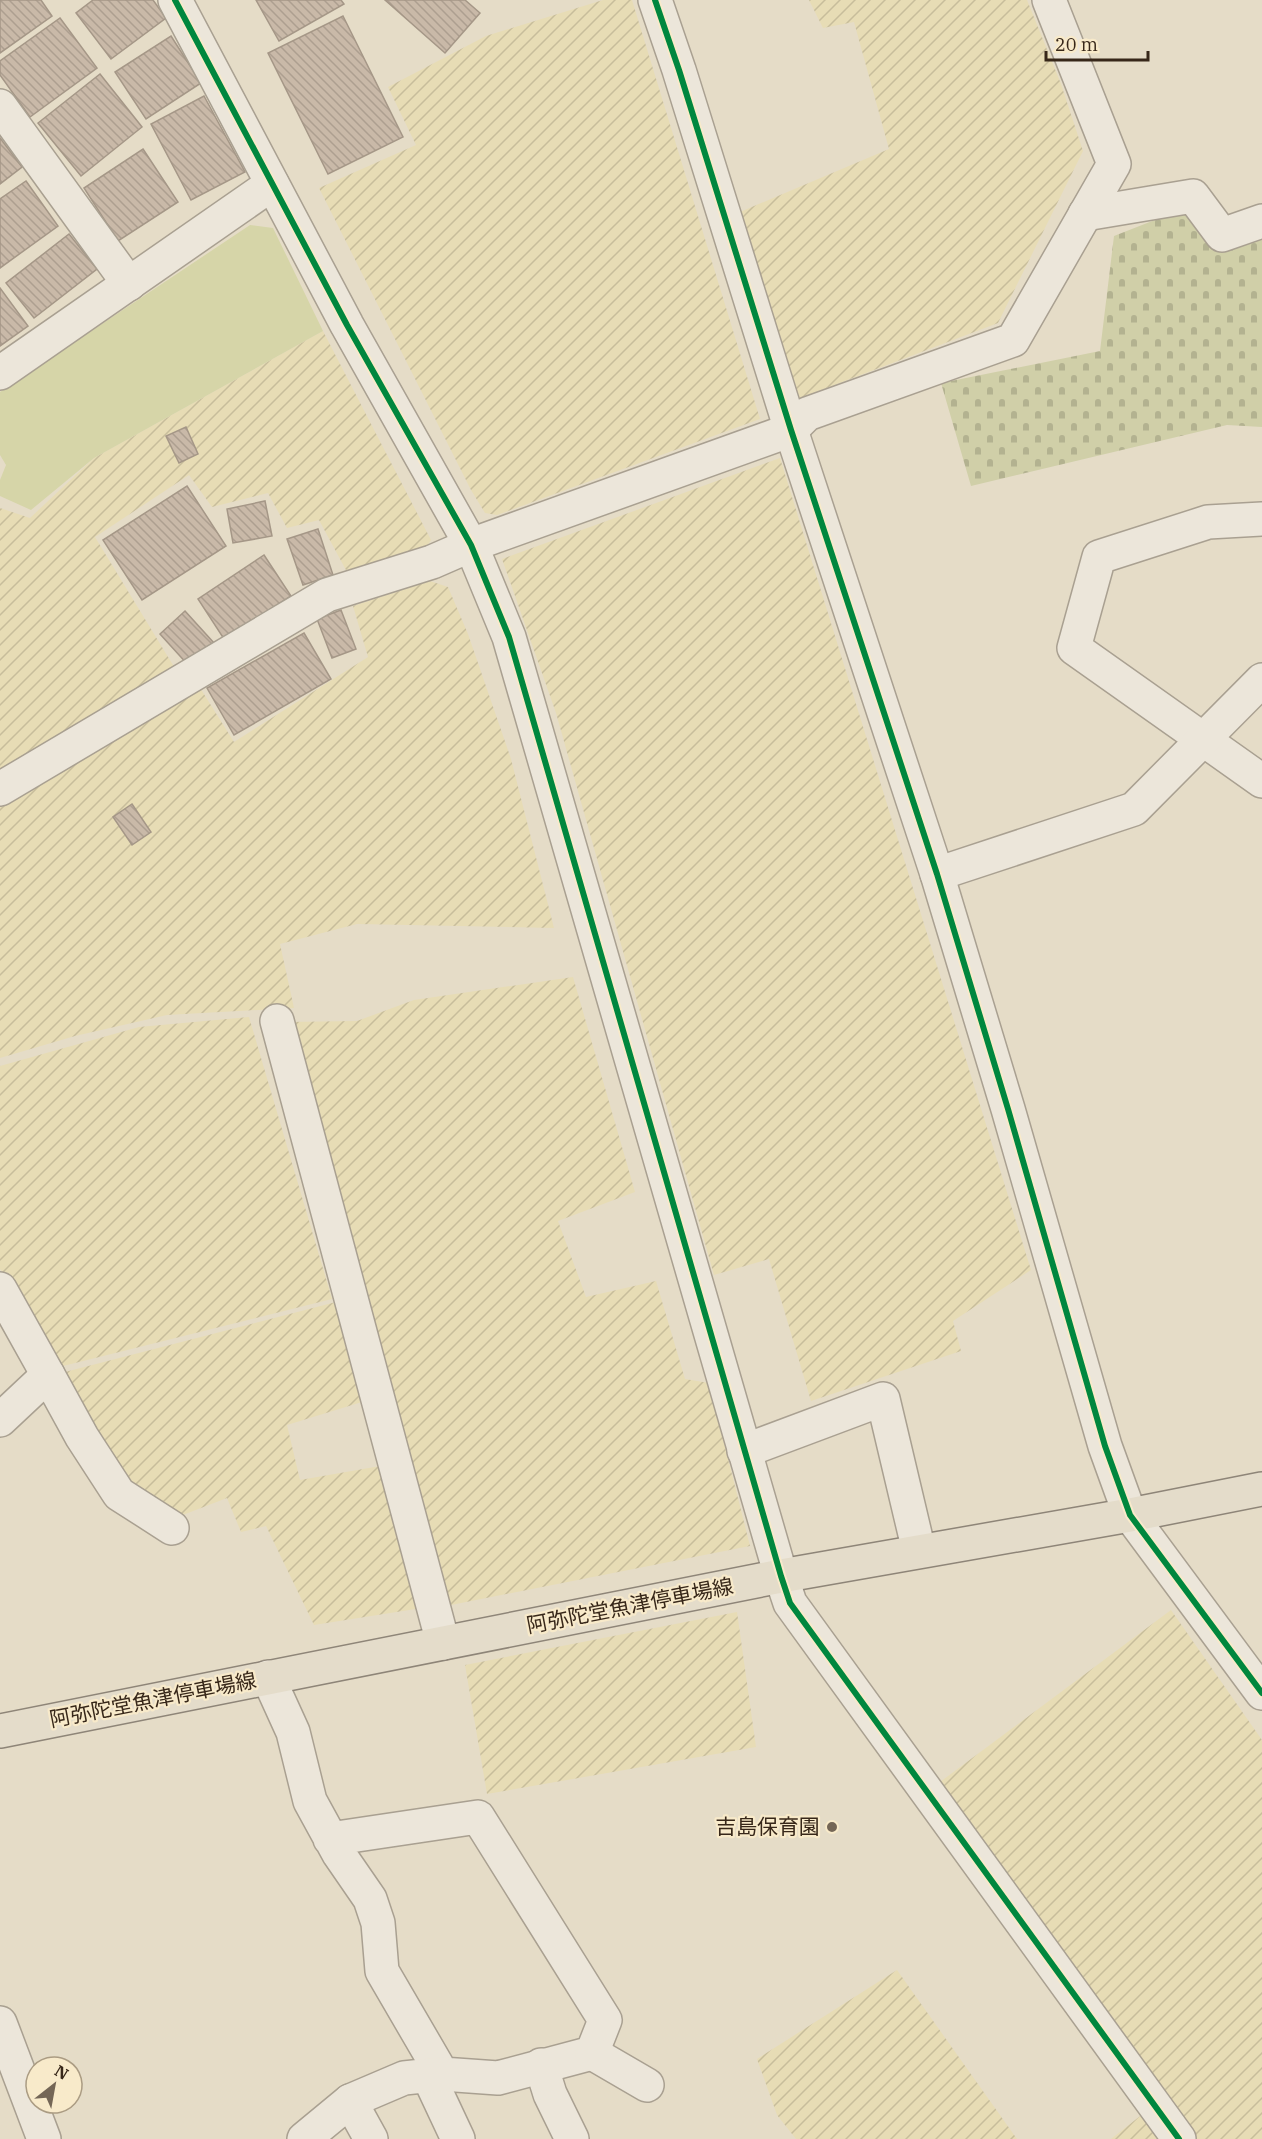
<svg xmlns="http://www.w3.org/2000/svg" width="1262" height="2139" viewBox="0 0 1262 2139" font-family="'IBM Plex Serif','Noto Sans JP',serif">
	<defs>
		<pattern id="farmland-furrows" width="10" height="10" patternUnits="userSpaceOnUse" patternTransform="scale(1.5)"><rect width="10" height="10" fill="#e7dcb5"/><path d="M-1 1l2-2M0 10L10 0M9 11l2-2" fill="none" stroke="#c7bd9b"/></pattern>
		<pattern id="cemetery-stones" width="16" height="16" patternUnits="userSpaceOnUse" patternTransform="scale(1.5)"><rect width="16" height="16" fill="#d0cfa8"/><path d="M2 7V4a2 2 0 0 1 4 0v3zM10 15v-3a2 2 0 0 1 4 0v3z" fill="#b3b290"/></pattern>
		<pattern id="building-back-hatch" width="6" height="6" patternUnits="userSpaceOnUse" patternTransform="scale(1.5)"><rect width="6" height="6" fill="#c9b9a8"/><path d="M-1 5l2 2M0 0l6 6M5-1l2 2" fill="none" stroke="#ad9f90"/></pattern>
	</defs>
	<rect width="100%" height="100%" fill="#e5dcc7"/>
	<g fill="url(#farmland-furrows)">
		<path d="M603 0H632L760 419 497 515 485 513 471 490 319 188 416 145 388 87 486 36Z"/>
		<path d="M809 0H1027L1061 84 1083 151 998 323 792 401 740 212 889 149 854 22 823 28Z"/>
		<path d="M323 331 431 540 422 554 347 572 319 520 287 528 268 493 212 507 189 475 95 537 176 670 0 776V508L30 518 94 458Z"/>
		<path d="M780 458 1031 1270 953 1321 961 1351 811 1401 769 1259 714 1275 556 713 502 559Z"/>
		<path d="M430 581 448 587 468 634 511 759 554 928 357 924 280 944 294 1008 167 1015 75 1036 0 1058V801L197 683 234 742 368 657 353 606Z"/>
		<path d="M573 977 635 1192 558 1221 586 1297 656 1281 685 1379 709 1383 750 1546 451 1605 286 1022 357 1021 414 1000Z"/>
		<path d="M249 1017 332 1299 59 1367 20 1296 0 1269V1066L139 1027Z"/>
		<path d="M336 1302 362 1402 287 1425 300 1480 386 1465 422 1608 314 1625 266 1526 241 1532 227 1498 175 1518 130 1486 94 1431 65 1372Z"/>
		<path d="M1171 1610 1262 1740V2139H1111L1163 2098 940 1782Z"/>
		<path d="M737 1612 756 1747 487 1794 465 1665Z"/>
		<path d="M897 1970 1017 2139H796L777 2115 757 2059Z"/>
	</g>
	<path fill="#d6d5a8" d="M250 225 273 228 323 331 94 458 31 510 0 496V480L6 465 0 455V392Z"/>
	<path fill="url(#cemetery-stones)" d="M1188 207 1262 230V427L1227 425 971 486 941 383 1100 351 1114 236Z"/>
	<g fill="url(#building-back-hatch)" stroke="#a59787" stroke-width="1.5">
		<path d="M0 0H41L52 16 0 53Z"/>
		<path d="M93 0H153L166 18 111 59 76 13Z"/>
		<path d="M256 0H341L344 4 279 41Z"/>
		<path d="M385 0H465L480 13 445 53Z"/>
		<path d="M343 16 403 137 328 174 268 53Z"/>
		<path d="M60 18 97 68 30 117 0 75V61Z"/>
		<path d="M171 36 201 83 146 119 115 72Z"/>
		<path d="M100 74 142 127 81 176 38 123Z"/>
		<path d="M204 96 245 172 191 200 151 124Z"/>
		<path d="M0 138 22 167 0 184Z"/>
		<path d="M143 149 178 202 118 241 84 188Z"/>
		<path d="M26 181 58 226 0 268V199Z"/>
		<path d="M69 234 97 269 34 318 6 283Z"/>
		<path d="M0 288 28 326 0 346Z"/>
		<path d="M186 427 198 454 179 463 166 436Z"/>
		<path d="M187 486 226 546 142 600 103 540Z"/>
		<path d="M265 501 272 536 233 543 227 509Z"/>
		<path d="M318 529 333 575 303 585 287 539Z"/>
		<path d="M264 555 291 596 224 639 198 599Z"/>
		<path d="M341 610 356 649 332 658 317 619Z"/>
		<path d="M185 611 214 643 189 666 160 634Z"/>
		<path d="M304 633 331 679 234 735 207 688Z"/>
		<path d="M132 804 151 832 132 845 113 817Z"/>
	</g>
	<g fill="none" stroke-linecap="round" stroke-linejoin="round">
		<defs>
			<g id="minor">
				<path d="M175 0 347 325 471 545 509 637 781 1576 790 1603 1179 2139"/>
				<path d="M655 0 679 70 791 430 937 874 1008 1109 1105 1446 1130 1515 1262 1693"/>
				<path d="M0 106 129 284"/>
				<path d="M1085 214 1193 196 1222 235 1262 221"/>
				<path d="M0 373 272 184"/>
				<path d="M1262 519 1208 522 1099 557 1074 648 1262 781"/>
				<path d="M0 789 327 595 432 562 471 545 791 430 807 414 1013 340 1114 164 1049 0"/>
				<path d="M937 874 1134 809 1262 680"/>
				<path d="M277 1021 443 1643"/>
				<path d="M0 1289 48 1375"/>
				<path d="M0 1420 48 1375 82 1437 119 1494 172 1528"/>
				<path d="M744 1451 883 1399 919 1551"/>
				<path d="M268 1677 293 1732 310 1801 339 1854 370 1899 378 1923 382 1971 442 2074 498 2078 592 2053 605 2020 478 1817 330 1839"/>
				<path d="M0 2023 44 2139"/>
				<path d="M592 2053 647 2085"/>
				<path d="M541 2065 550 2094 572 2139"/>
				<path d="M428 2075 458 2139"/>
				<path d="M350 2101 371 2139"/>
				<path d="M304 2139 350 2101 404 2078 442 2074"/>
			</g>
			<path id="major" d="M0 1731 781 1576 1130 1515 1262 1489"/>
		</defs>
		<use href="#minor" stroke="#a9a091" stroke-width="36"/>
		<use href="#major" stroke="#8e8578" stroke-width="36"/>
		<use href="#minor" stroke="#ece6da" stroke-width="33"/>
		<use href="#major" stroke="#e4dcca" stroke-width="33"/>
		<defs>
			<g id="cycleway">
				<path d="M175 0 347 325 471 545 509 637 781 1576 790 1603 1179 2139"/>
				<path d="M655 0 679 70 791 430 937 874 1008 1109 1105 1446 1130 1515 1262 1693"/>
			</g>
		</defs>
		<use href="#cycleway" stroke="#f8eaca" stroke-width="10"/>
		<use href="#cycleway" stroke="#00873e" stroke-width="6"/>
	</g>
	<circle fill="#746656" stroke="#f8eaca" stroke-width="2" cx="832" cy="1827" r="6"/>
	<g text-anchor="middle" stroke-width="4.5" stroke-linejoin="round" paint-order="stroke">
		<g font-size="21" fill="#372719" stroke="#f8eaca">
			<text transform="translate(630 1606) rotate(-11)" y="7">阿弥陀堂魚津停車場線</text>
			<text transform="translate(153 1700) rotate(-11)" y="7">阿弥陀堂魚津停車場線</text>
		</g>
		<g font-size="21" fill="#372719" stroke="#f8eaca" text-anchor="end">
			<text x="820" y="1834">吉島保育園</text>
		</g>
	</g>
	<g transform="translate(54 2085) rotate(31)"><circle r="28" fill="#f8eaca" stroke="#ab9c83" stroke-width="1.5"/>
	<path d="M0-4.5L10 22L0 15L-10 22Z" fill="#746656"/>
	<text y="-9" font-size="16" font-weight="bold" text-anchor="middle" fill="#372719">N</text>
	</g>
	<path d="M1046 51v9h102v-9" fill="none" stroke="#372719" stroke-width="3"/>
	<text x="1055" y="51" font-size="18" fill="#372719" stroke="#f8eaca" stroke-width="4.5" paint-order="stroke">20 m</text>
</svg>
